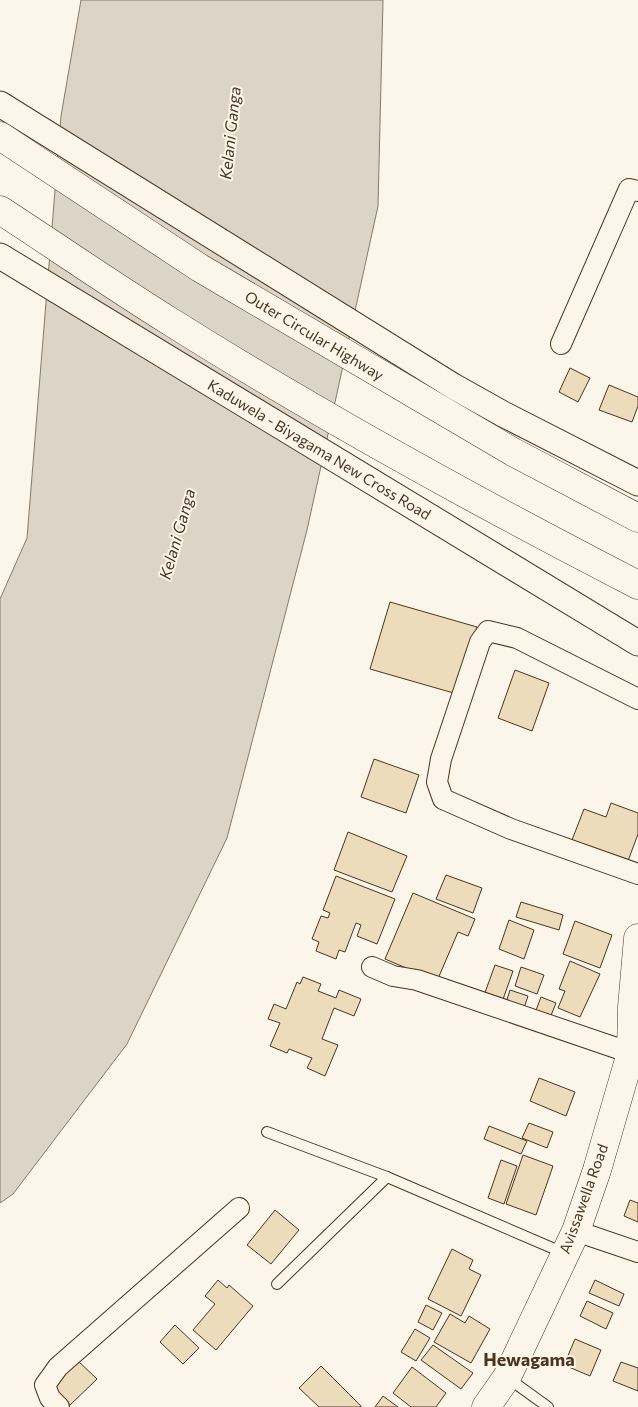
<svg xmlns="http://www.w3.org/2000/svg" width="638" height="1407" viewBox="0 0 638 1407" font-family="Commissioner,sans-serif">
	<rect width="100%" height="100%" fill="#fbf6e9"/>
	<path fill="#dcd4c6" stroke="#887966" d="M81 0H383L378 206 307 530 227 838 127 1044 13 1194 0 1203V599L27 538 61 116Z"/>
	<g fill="#ecdcbc" stroke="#4a3520">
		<path d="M570 368 590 378 578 402 559 392Z"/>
		<path d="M609 385 638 397V406L632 422 599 410Z"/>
		<path d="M390 602 477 627 457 694 370 669Z"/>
		<path d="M515 670 549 683 532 731 498 718Z"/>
		<path d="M374 759 419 775 406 813 361 797Z"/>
		<path d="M611 803 638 813V834L628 861 572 840 584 809 606 817Z"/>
		<path d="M348 832 407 856 392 892 334 870Z"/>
		<path d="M446 875 482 888 473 913 436 899Z"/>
		<path d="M336 876 395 899 377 944 357 936 361 925 356 923 345 952 339 950 336 959 316 951 319 942 312 939 321 916 328 918 330 913 323 910Z"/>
		<path d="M413 893 475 919 468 936 458 932 437 981 385 959Z"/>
		<path d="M521 902 563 915 559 930 516 917Z"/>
		<path d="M509 920 534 930 524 959 499 949Z"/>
		<path d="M575 921 612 935 600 968 563 954Z"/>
		<path d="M570 961 600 974 580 1017 558 1008 565 991 559 989Z"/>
		<path d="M495 965 513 971 501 1005 483 998Z"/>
		<path d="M521 967 544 975 537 994 515 986Z"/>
		<path d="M303 977 321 984 318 991 336 998 339 990 361 999 354 1016 334 1008 322 1039 338 1045 325 1076 307 1068 312 1058 289 1049 287 1053 270 1046 280 1023 268 1019 274 1004 286 1009 297 982 300 984Z"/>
		<path d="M510 990 528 996 523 1011 505 1006Z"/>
		<path d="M541 997 556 1003 550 1018 535 1013Z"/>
		<path d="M539 1078 575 1092 566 1116 530 1101Z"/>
		<path d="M529 1123 553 1132 547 1148 522 1138Z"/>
		<path d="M489 1126 527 1141 521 1154 484 1139Z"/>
		<path d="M523 1155 553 1166 536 1215 506 1204Z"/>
		<path d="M501 1160 517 1166 504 1204 488 1198Z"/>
		<path d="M630 1200 638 1203V1222L624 1216Z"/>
		<path d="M275 1210 299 1230 271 1264 247 1245Z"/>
		<path d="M452 1249 473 1260 469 1269 481 1275 461 1316 428 1299Z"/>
		<path d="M218 1280 227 1288 229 1285 253 1306 216 1350 193 1330 215 1304 205 1296Z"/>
		<path d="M595 1280 624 1294 619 1306 589 1293Z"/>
		<path d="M587 1301 613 1313 606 1329 580 1316Z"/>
		<path d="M426 1305 442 1313 433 1330 418 1322Z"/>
		<path d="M450 1314 465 1323 469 1316 490 1329 471 1363 434 1342Z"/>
		<path d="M175 1325 199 1348 183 1364 160 1342Z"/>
		<path d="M415 1329 430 1338 416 1361 401 1352Z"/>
		<path d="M575 1339 601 1350 590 1376 564 1365Z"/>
		<path d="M433 1345 473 1373 461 1389 421 1360Z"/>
		<path d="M76 1359 97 1379 68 1407 49 1389Z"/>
		<path d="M621 1362 638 1368V1391L613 1381Z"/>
		<path d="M321 1366 361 1406V1407H319L299 1388Z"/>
		<path d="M412 1367 446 1393 436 1407H411L393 1393Z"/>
		<path d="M383 1396 398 1407H375Z"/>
	</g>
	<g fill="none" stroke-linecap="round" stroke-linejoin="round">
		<defs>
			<g id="service">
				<path d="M267 1132 387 1177 564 1253"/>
				<path d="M277 1284 387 1177"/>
				<path d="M508 1378 548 1407"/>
			</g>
			<g id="minor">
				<path d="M561 344 629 189 638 191"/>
				<path d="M638 699 517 638 488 631 480 642 441 759 437 782 443 799 511 829 638 874"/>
				<path d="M372 967 393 976 417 980 631 1053"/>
				<path d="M576 1231 638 1252"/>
				<path d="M59 1407 50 1398 45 1385 58 1367 239 1208"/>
			</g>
			<g id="tertiary">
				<path d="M0 104 453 386 503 414 638 483"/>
				<path d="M0 256 638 643"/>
			</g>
			<path id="primary" d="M486 1407 507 1377 576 1231 597 1170 631 1053 632 1007 638 938"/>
			<g id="motorway">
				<path d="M0 136 200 268 513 452 638 518"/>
				<path d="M0 210C57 247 113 286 171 322 322 417 479 503 638 585"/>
			</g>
		</defs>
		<use href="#service" stroke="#4a3520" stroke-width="12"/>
		<use href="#minor" stroke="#4a3520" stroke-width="22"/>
		<use href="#tertiary" stroke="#4a3520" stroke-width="27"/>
		<use href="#primary" stroke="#4a3520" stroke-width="29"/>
		<use href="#motorway" stroke="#4a3520" stroke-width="29"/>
		<use href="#service" stroke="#fbf6e9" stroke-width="10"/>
		<use href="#minor" stroke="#fbf6e9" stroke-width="20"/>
		<use href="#tertiary" stroke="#fbf6e9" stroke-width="25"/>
		<use href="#primary" stroke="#fbf6e9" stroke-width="28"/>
		<use href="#motorway" stroke="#fbf6e9" stroke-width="28"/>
	</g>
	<g text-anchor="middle" stroke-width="4" stroke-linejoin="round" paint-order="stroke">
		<g font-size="15" fill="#4a3520" stroke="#fbf6e9">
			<text transform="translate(314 336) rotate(31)" y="5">Outer Circular Highway</text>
			<text transform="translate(319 450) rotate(31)" y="5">Kaduwela - Biyagama New Cross Road</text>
			<text transform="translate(584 1199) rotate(-70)" y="5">Avissawella Road</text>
		</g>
		<g font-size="16" font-style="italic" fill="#4a3520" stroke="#fbf6e9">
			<text transform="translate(230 133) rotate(-84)" y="6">Kelani Ganga</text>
			<text transform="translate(177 534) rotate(-74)" y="6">Kelani Ganga</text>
		</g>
		<g font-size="18" font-weight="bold" fill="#4a3520" stroke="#fbf6e9">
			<text x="529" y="1366">Hewagama</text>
		</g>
	</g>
</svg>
